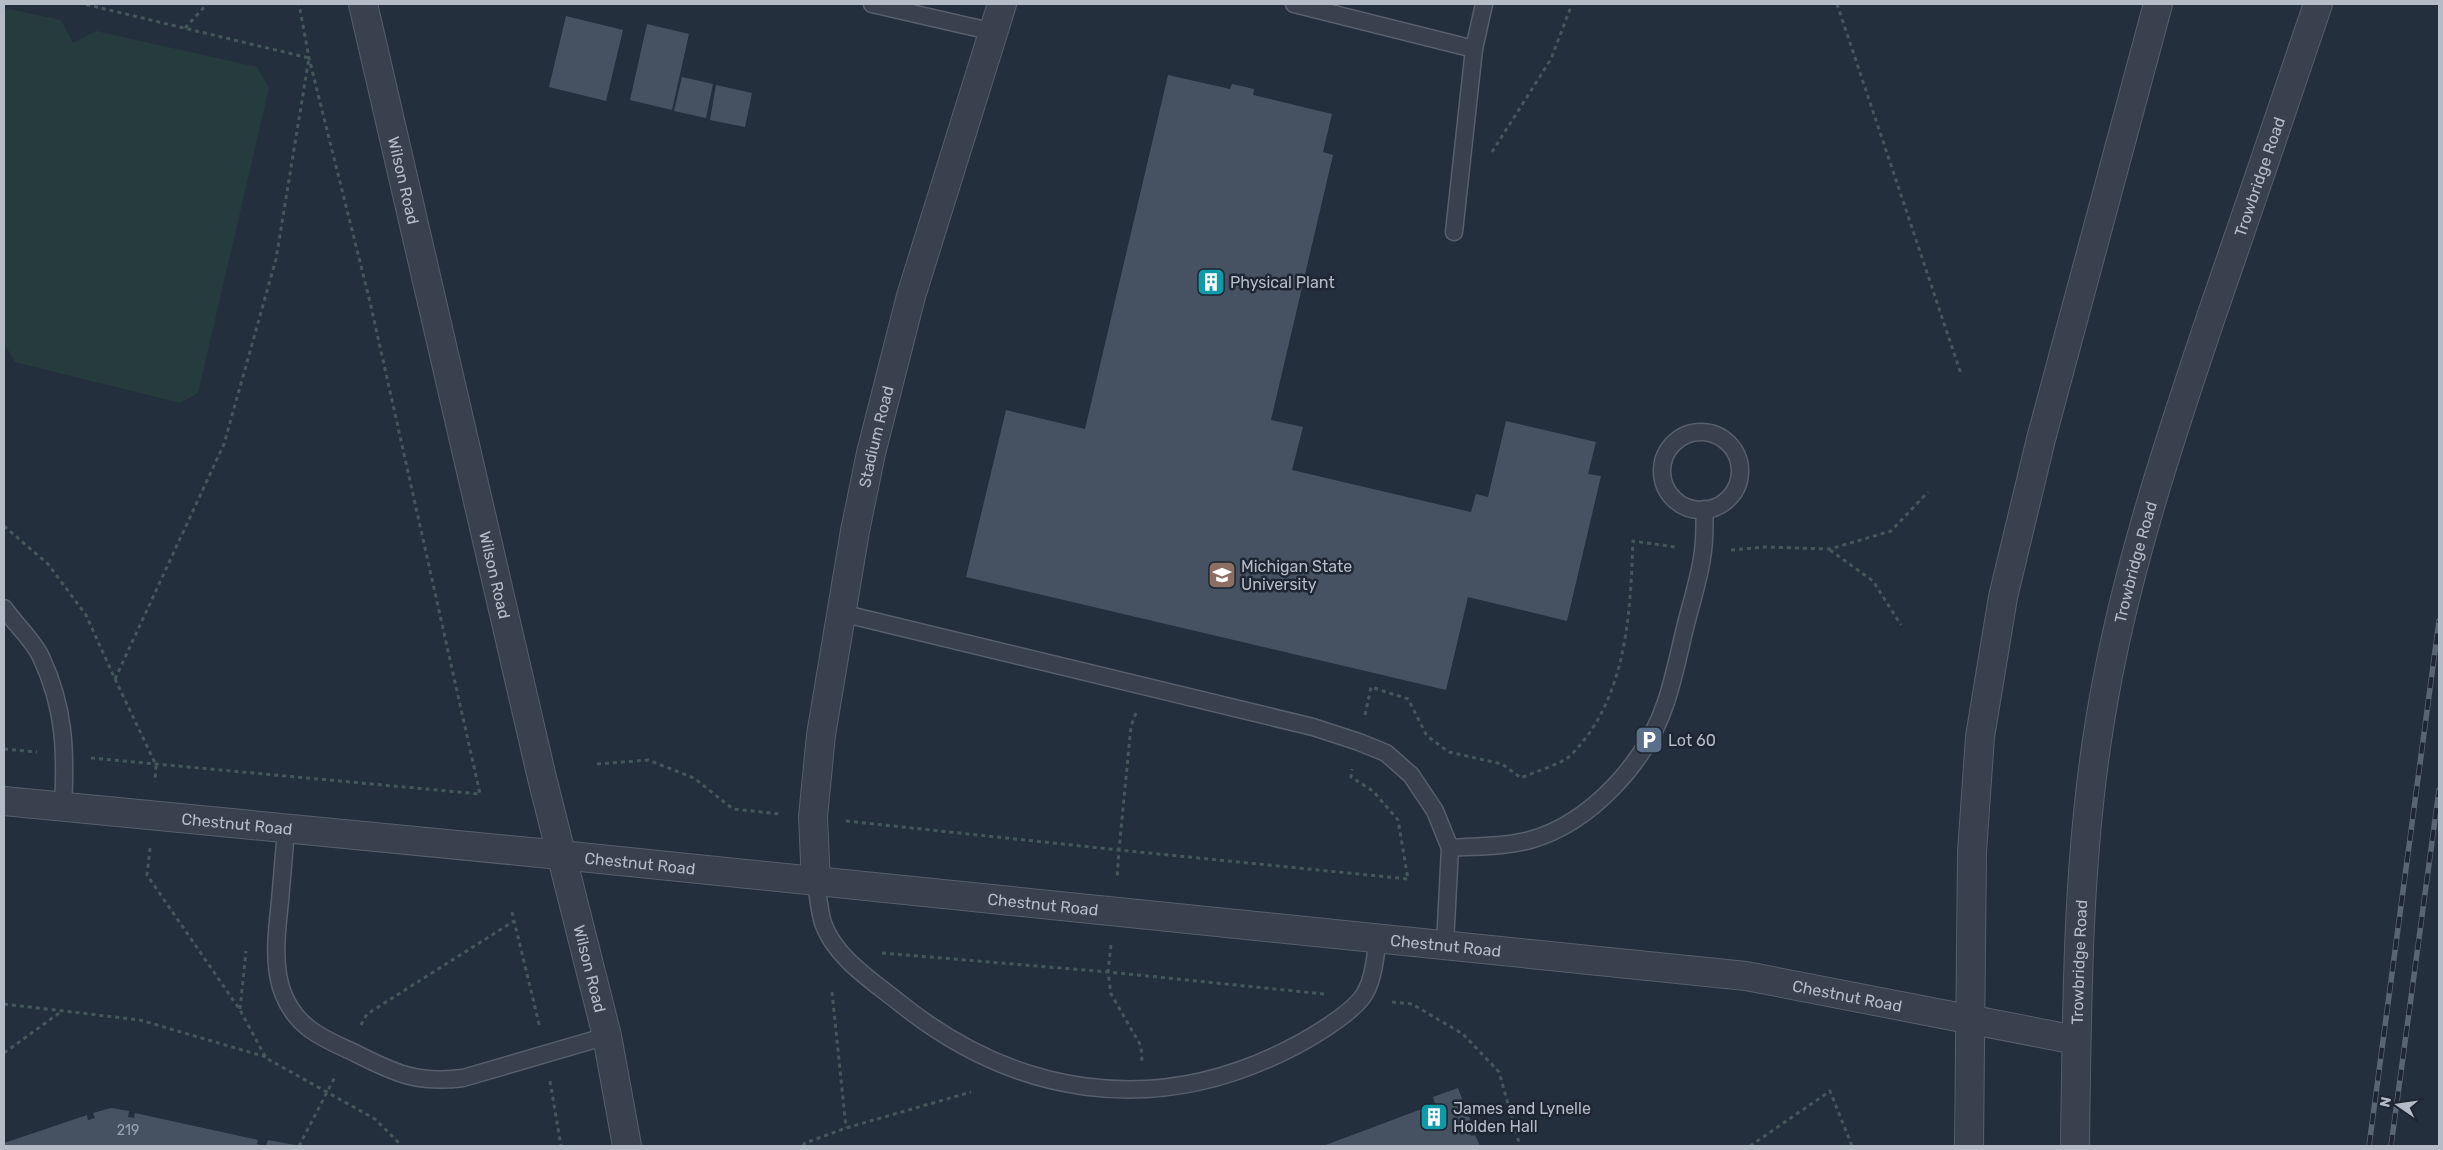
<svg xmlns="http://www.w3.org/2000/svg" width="2443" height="1150" viewBox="0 0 2443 1150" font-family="Rubik,sans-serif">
	<rect width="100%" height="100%" fill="#242f3d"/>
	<path fill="#263b3e" d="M4 8 61 20 73 43 96 31 257 67 269 88 198 393 180 403 15 362 4 343Z"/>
	<g fill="#465261">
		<path d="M566 16 623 30 606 101 549 87Z"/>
		<path d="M647 24 689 34 672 110 630 100Z"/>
		<path d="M1168 75 1230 89 1232 84 1254 89 1253 95 1332 114 1323 152 1333 155 1271 420 1303 427 1292 470 1471 512 1476 494 1488 497 1506 421 1596 442 1588 474 1601 476 1567 621 1468 597 1446 690 966 577 1006 410 1085 429Z"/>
		<path d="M682 77 713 84 706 118 674 111Z"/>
		<path d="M716 85 752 93 745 127 710 120Z"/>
		<path d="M1458 1088 1474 1130 1470 1132 1471 1136 1475 1135 1480 1146H1323L1435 1104 1433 1097Z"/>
		<path d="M111 1108 129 1111 128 1117 134 1118 135 1113 258 1140 257 1144 263 1146H4V1143L87 1115 88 1120 95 1118 93 1113Z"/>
		<path d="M268 1140 295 1145V1146H266Z"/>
	</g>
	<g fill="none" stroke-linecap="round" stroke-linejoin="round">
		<defs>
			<g id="service">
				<path d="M872 4 994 32"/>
				<path d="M1294 4 1474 49 1454 232"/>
				<path d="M1474 49 1484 4"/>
				<circle cx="1701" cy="471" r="39"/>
				<path d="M4 608C15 624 33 640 41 657 65 708 66 752 63 807"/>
				<path d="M841 613 1313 727 1359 742 1386 753 1411 775 1435 811 1450 848 1445 944"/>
				<path d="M286 830C284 854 282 878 280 901 275 948 268 998 311 1030 325 1040 340 1046 355 1053 394 1073 418 1084 463 1078L607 1036"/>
				<path d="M1450 848C1476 846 1505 847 1530 840 1591 823 1647 761 1666 702 1674 678 1679 653 1685 628 1691 603 1700 577 1703 551 1705 537 1704 523 1705 509"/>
				<path d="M816 882C818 895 819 910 823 923 835 958 874 982 901 1004 1015 1095 1150 1117 1283 1052 1306 1041 1345 1018 1361 999 1374 983 1375 957 1378 937"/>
			</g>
			<g id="minor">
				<path id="s1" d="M363 4 542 778 607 1036 627 1146"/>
				<path id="s2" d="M4 801 561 855 1746 976 2076 1040"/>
				<path id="s3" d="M816 882 813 817 821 735 855 531 871 453 911 296 1002 4"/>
			</g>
			<g id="tertiary">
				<path d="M1969 1146 1972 852 1980 737 2003 597 2041 439 2158 4"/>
				<path id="s4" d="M2075 1146C2077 1005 2077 861 2100 721 2122 583 2166 450 2211 317 2247 213 2283 108 2318 4"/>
			</g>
		</defs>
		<use href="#service" stroke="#565f6b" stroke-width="19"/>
		<use href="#minor" stroke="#565f6b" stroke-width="30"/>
		<use href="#tertiary" stroke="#565f6b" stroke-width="30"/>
		<g stroke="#44585b" stroke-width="3" stroke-dasharray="4 4" stroke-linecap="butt">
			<path d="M1837 4 1961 374"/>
			<path d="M185 28 207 4"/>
			<path d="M1492 152 1551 59 1572 4"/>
			<path d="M4 526 48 564 86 615 115 679 224 444 276 259 309 58 84 4"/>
			<path d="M1731 550 1765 547 1830 549 1891 531 1928 492"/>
			<path d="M1830 550 1873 581 1901 625"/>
			<path d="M115 679 156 765 155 782"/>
			<path d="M1136 713 1131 726 1119 850 1408 879 1398 820 1373 791 1351 777 1352 769"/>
			<path d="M1365 715 1371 687 1408 699 1427 736 1449 752 1502 764 1521 778C1534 772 1561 764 1570 756 1627 699 1630 616 1633 541L1675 547"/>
			<path d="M4 749 37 752"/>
			<path d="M91 758 480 794 370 302 309 58 299 4"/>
			<path d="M597 764 648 760 694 778 733 809 780 814"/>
			<path d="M846 821 1119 850 1117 879"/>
			<path d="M150 848 147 875 240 1010 266 1058 375 1119 402 1146"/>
			<path d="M512 912 540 1028"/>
			<path d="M1111 945 1108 972 1111 994 1141 1046 1142 1062"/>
			<path d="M882 953 1108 972 1324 994"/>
			<path d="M832 992 846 1128"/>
			<path d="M1392 1002 1412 1004 1463 1034 1499 1072 1520 1146"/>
			<path d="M4 1004 140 1020 266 1057"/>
			<path d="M240 1009 246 951"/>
			<path d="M361 1025 367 1014 514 921"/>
			<path d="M4 1053 62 1011"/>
			<path d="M550 1081 561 1146"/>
			<path d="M299 1146 336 1075"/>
			<path d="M803 1146 805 1143 846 1128 971 1092"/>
			<path d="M1750 1146 1830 1091 1852 1146"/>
		</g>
		<use href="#service" stroke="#38414d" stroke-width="16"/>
		<use href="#minor" stroke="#38414d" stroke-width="28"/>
		<use href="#tertiary" stroke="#38414d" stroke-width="28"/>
		<defs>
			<g id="rail">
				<path d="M2369 1146 2439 621"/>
				<path d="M2391 1146 2439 790"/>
			</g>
		</defs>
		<use href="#rail" stroke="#5a6574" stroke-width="5.5"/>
		<use href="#rail" stroke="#1d2632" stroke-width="4" stroke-dasharray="11" stroke-linecap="butt"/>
	</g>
	<defs>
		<symbol id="building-square" viewBox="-11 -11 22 22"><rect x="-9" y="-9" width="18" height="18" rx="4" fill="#0f9aa8" stroke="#1d2632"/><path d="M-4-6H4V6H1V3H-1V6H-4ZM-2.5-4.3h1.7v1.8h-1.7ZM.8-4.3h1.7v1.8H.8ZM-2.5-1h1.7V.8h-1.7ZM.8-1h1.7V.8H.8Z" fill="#fff"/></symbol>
		<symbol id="university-square" viewBox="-11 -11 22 22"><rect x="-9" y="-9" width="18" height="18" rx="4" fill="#8d6e63" stroke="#1d2632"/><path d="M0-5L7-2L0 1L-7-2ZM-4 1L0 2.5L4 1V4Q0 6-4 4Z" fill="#fff"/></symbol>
		<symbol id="parking-square" viewBox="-11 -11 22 22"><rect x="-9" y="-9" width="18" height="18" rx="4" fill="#5c6f8a" stroke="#1d2632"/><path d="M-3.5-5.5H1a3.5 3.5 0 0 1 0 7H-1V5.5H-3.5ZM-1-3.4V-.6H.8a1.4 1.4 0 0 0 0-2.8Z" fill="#fff"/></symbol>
	</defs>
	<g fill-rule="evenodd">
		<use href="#building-square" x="1195" y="266" width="32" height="32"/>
		<use href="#university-square" x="1206" y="559" width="32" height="32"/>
		<use href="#parking-square" x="1633" y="724" width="32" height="32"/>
		<use href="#building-square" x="1418" y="1101" width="32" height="32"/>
	</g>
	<g text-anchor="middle" stroke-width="5" stroke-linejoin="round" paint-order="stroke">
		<g font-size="14" fill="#98a2ae">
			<text x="128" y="1135">219</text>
		</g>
		<g font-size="16" fill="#b4bcc8" stroke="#1d2632">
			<text dy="6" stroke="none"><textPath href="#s4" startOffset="994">Trowbridge Road</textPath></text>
			<text dy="6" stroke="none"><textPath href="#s1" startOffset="181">Wilson Road</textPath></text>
			<text dy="6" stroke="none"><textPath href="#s3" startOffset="451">Stadium Road</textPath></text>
			<text dy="6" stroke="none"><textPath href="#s4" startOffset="589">Trowbridge Road</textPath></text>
			<text dy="6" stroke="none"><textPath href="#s1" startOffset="586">Wilson Road</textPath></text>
			<text dy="6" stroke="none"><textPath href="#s2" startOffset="234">Chestnut Road</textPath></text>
			<text dy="6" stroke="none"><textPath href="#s2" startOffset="639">Chestnut Road</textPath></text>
			<text dy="6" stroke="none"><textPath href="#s2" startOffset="1044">Chestnut Road</textPath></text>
			<text dy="6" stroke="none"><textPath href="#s2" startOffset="1449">Chestnut Road</textPath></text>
			<text dy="6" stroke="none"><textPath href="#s4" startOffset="184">Trowbridge Road</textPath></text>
			<text dy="6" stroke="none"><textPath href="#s1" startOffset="991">Wilson Road</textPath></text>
			<text dy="6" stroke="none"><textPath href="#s2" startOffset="1854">Chestnut Road</textPath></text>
		</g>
		<g font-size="16" fill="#b4bcc8" stroke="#1d2632" text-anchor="start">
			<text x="1230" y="288">Physical Plant</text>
			<text x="1241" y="572">Michigan State<tspan x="1241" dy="18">University</tspan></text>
			<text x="1668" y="746">Lot 60</text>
			<text x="1453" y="1114">James and Lynelle<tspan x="1453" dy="18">Holden Hall</tspan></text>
		</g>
	</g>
	<rect width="2443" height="1150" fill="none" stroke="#b4bcc8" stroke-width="10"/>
	<g transform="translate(2398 1105) rotate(283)" stroke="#1d2632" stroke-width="4" paint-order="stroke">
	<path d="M0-4L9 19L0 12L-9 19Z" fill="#b4bcc8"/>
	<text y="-8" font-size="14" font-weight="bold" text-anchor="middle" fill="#b4bcc8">N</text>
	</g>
</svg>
